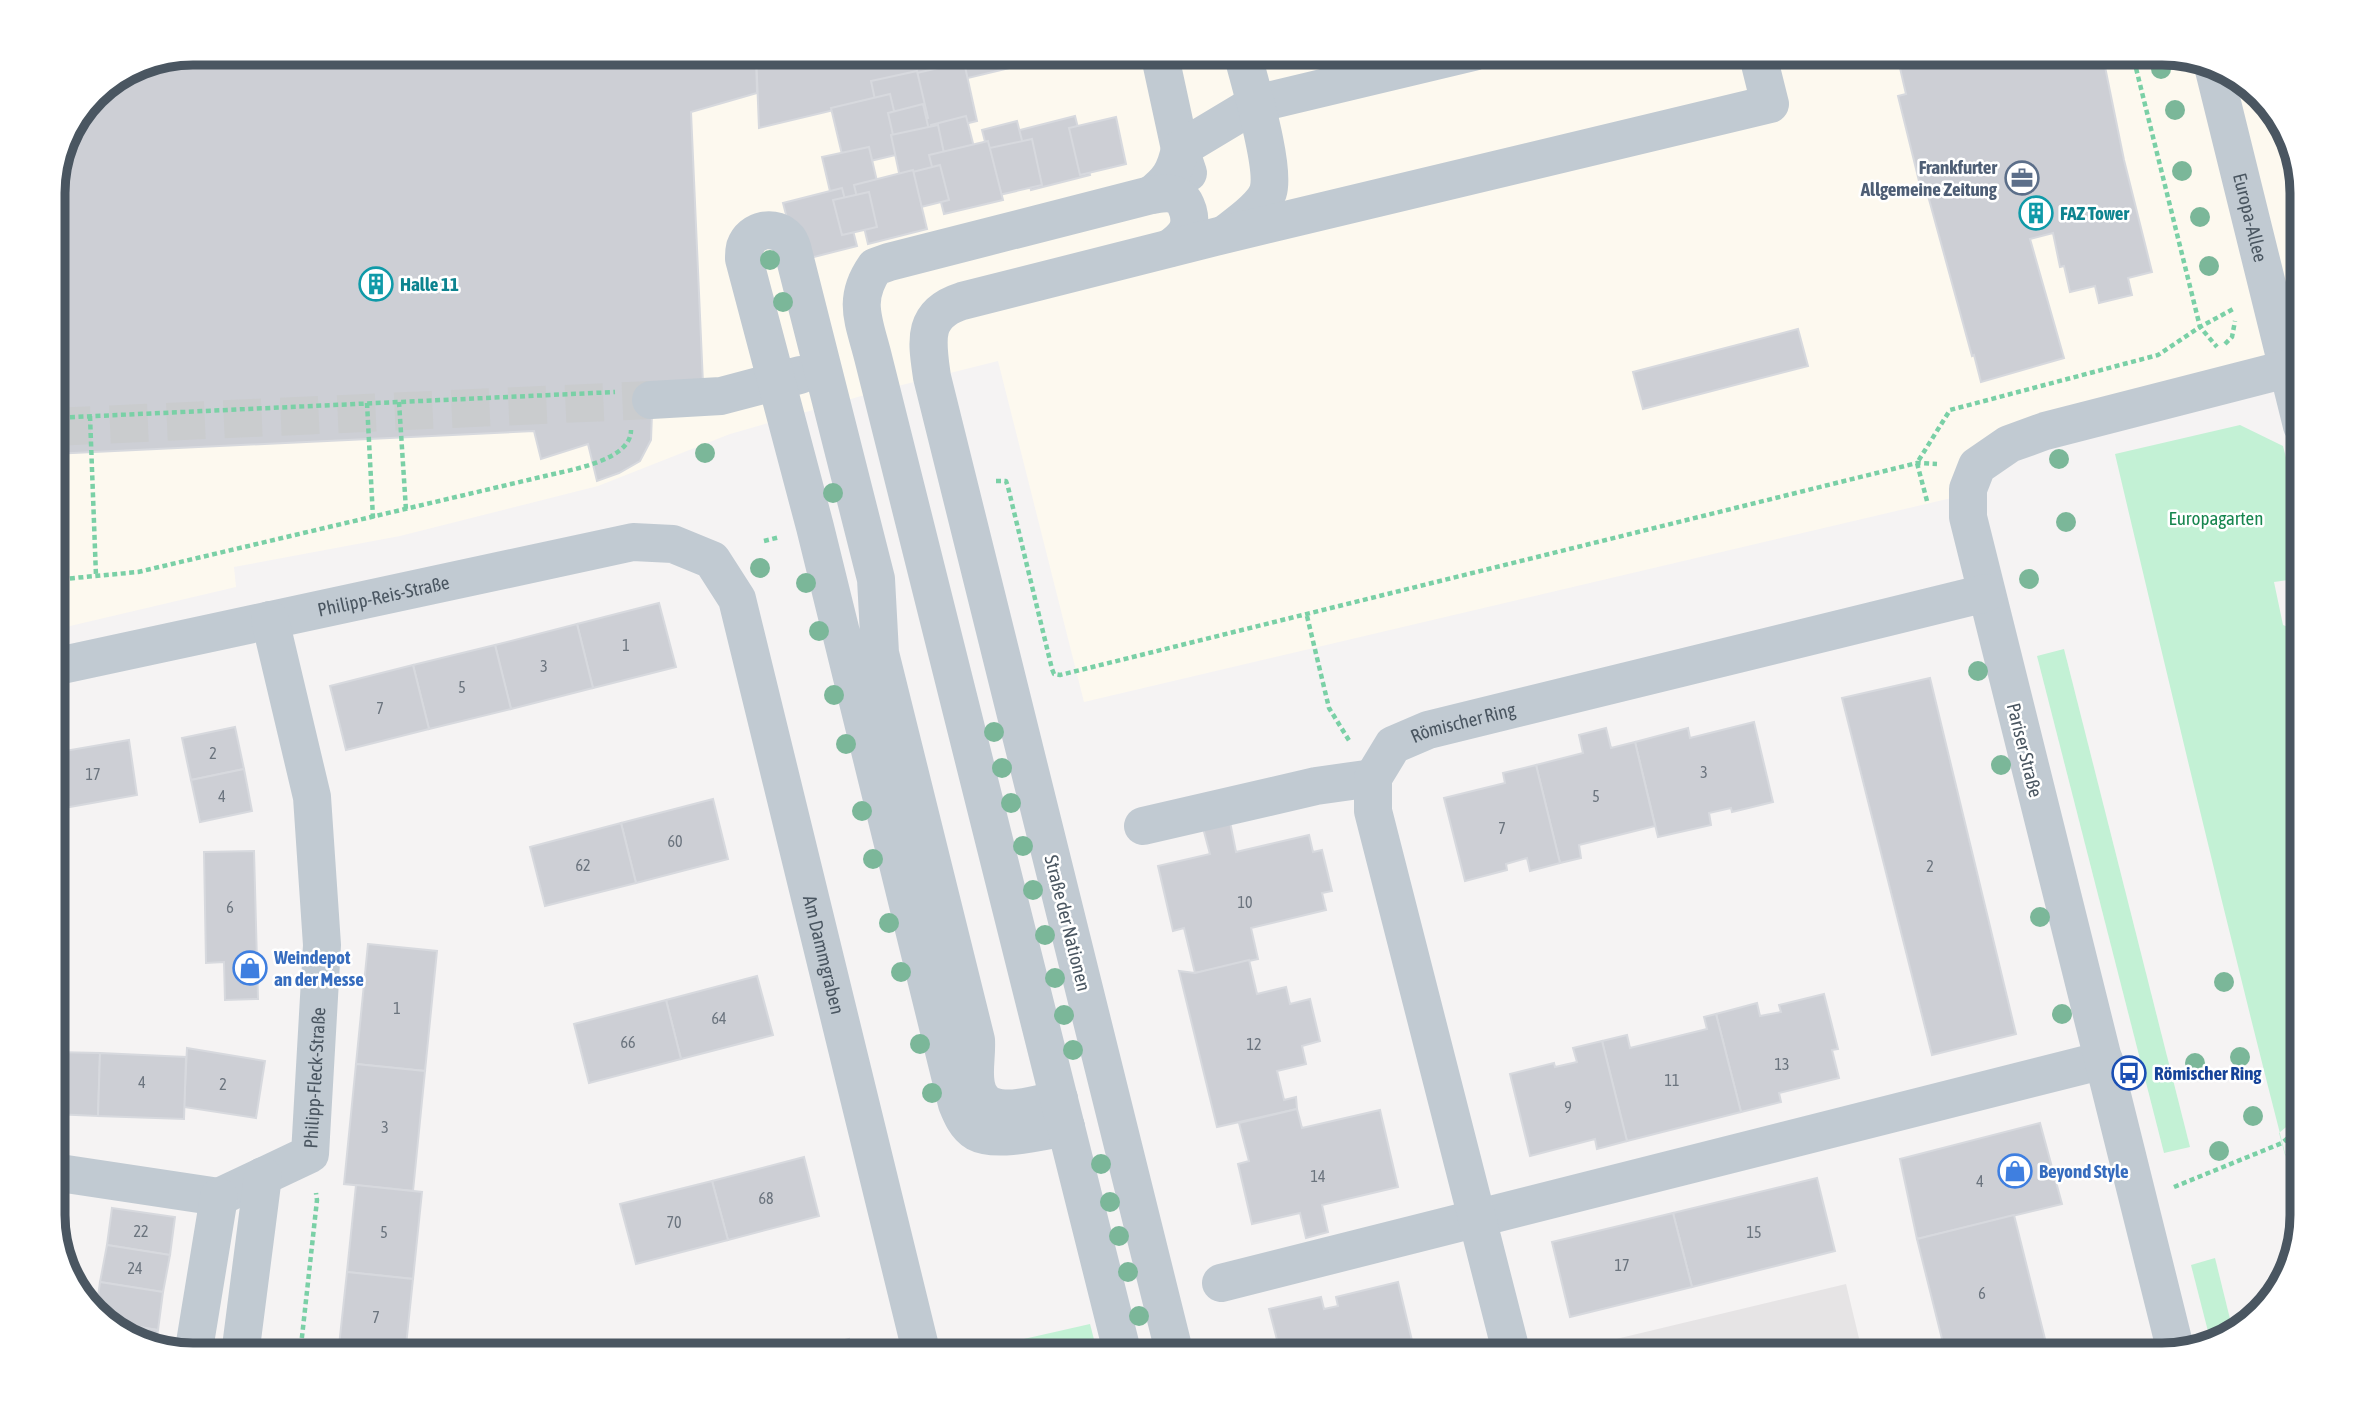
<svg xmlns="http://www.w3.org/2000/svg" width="2355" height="1408" viewBox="0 0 2355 1408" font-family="'Asap Condensed',sans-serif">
	<rect width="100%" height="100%" fill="#f5f3f3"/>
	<path fill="#fdf9ef" d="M193 52 2162 53 2233 71 2284 122 2302 184V379L2005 454 1977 492 1084 702 998 361 882 390 730 434 598 486 400 536 234 567 236 587 53 630V184L63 139 94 93 139 63Z"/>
	<path fill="#e6e4e5" d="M1846 1284 1863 1355H1567L1566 1351Z"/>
	<g fill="#c3f1d5">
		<path d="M2240 425 2283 446 2302 519V578L2274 582 2283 625 2302 633V1114L2279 1133 2285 1155 2302 1141V1219C2236 965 2175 709 2115 454Z"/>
		<path d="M2064 649 2190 1147 2164 1153 2037 656Z"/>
		<path d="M2215 1258 2234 1335 2211 1343 2191 1265Z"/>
		<path d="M1090 1324 1098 1355H972L970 1351Z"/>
	</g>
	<g fill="#cdcfd5" stroke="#d7d9de" stroke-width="2">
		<path d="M193 52H756L757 93 691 112 703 384 652 414 651 440 640 461 619 473 597 481 588 444 541 459 534 431 53 454V184L63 139 94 93 139 63Z"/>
		<path d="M756 52H1076L759 128Z"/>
		<path d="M1896 52H1964L1900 68Z"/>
		<path d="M1964 52H2102L2124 160 2152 272 2128 278 2132 295 2099 303 2095 286 2070 292 2064 266 2060 267 2053 233 2030 239 2064 358 1981 382 1974 355 1972 356 1927 192 1922 193 1898 96 1906 94 1900 68Z"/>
		<path d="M964 62 977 121 919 135 904 76Z"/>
		<path d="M917 71 928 118 881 128 871 81Z"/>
		<path d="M890 94 904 153 845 167 831 108Z"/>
		<path d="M923 104 931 139 896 148 888 113Z"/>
		<path d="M966 116 975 151 940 160 931 125Z"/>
		<path d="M1075 116 1090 175 1031 190 1016 131Z"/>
		<path d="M1116 117 1126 164 1080 175 1069 128Z"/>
		<path d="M1017 121 1026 156 991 165 982 130Z"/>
		<path d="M938 125 948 172 901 182 891 135Z"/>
		<path d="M1032 139 1042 185 995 196 985 149Z"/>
		<path d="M988 141 1003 200 944 214 929 155Z"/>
		<path d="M869 147 880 194 833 204 822 157Z"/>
		<path d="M940 165 949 200 913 209 905 174Z"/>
		<path d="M913 170 927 229 868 244 854 185Z"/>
		<path d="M842 188 857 246 798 261 783 203Z"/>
		<path d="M869 192 877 227 842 235 833 200Z"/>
		<path d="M1798 329 1808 366 1643 409 1633 372Z"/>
		<path d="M659 603 676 667 593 688 577 624Z"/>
		<path d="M577 624 593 688 511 709 495 645Z"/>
		<path d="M495 645 511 709 429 729 413 665Z"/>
		<path d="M413 665 429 729 346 750 330 686Z"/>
		<path d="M1930 678 2016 1034 1932 1055 1842 698Z"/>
		<path d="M1754 722 1773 802 1732 812 1731 808 1709 813 1711 825 1658 837 1635 742 1688 728 1690 738Z"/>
		<path d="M235 727 244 769 191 780 182 738Z"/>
		<path d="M1606 728 1611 748 1635 742 1655 826 1579 845 1581 858 1560 863 1536 765 1583 753 1579 735Z"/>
		<path d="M129 740 137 795 53 810V753Z"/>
		<path d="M1536 765 1560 863 1530 871 1527 858 1506 864 1507 870 1465 881 1444 798 1505 783 1503 773Z"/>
		<path d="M244 769 252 811 200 822 191 780Z"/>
		<path d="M713 799 728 859 636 883 621 823Z"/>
		<path d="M1230 822 1236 852 1309 835 1313 852 1322 850 1332 891 1322 893 1326 910 1251 928 1258 959 1195 973 1184 928 1173 931 1158 866 1210 854 1203 828Z"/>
		<path d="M621 823 636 883 545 906 530 847Z"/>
		<path d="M254 851 258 999 225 1000 224 962 206 963 204 852Z"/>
		<path d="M368 944 437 951 425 1071 356 1064Z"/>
		<path d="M1249 960 1257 994 1286 987 1290 1004 1310 999 1320 1041 1302 1046 1306 1064 1277 1071 1284 1100 1296 1097 1297 1109 1217 1127 1179 971 1195 973Z"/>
		<path d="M757 976 773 1035 681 1059 666 1000Z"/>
		<path d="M1824 994 1838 1049 1832 1050 1839 1078 1779 1093 1781 1102 1741 1112 1716 1014 1757 1003 1760 1016 1781 1012 1779 1005Z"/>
		<path d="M666 1000 681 1059 589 1083 574 1024Z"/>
		<path d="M1716 1014 1741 1112 1627 1141 1602 1041 1627 1035 1630 1048 1707 1029 1704 1017Z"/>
		<path d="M1602 1041 1627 1141 1597 1149 1595 1139 1530 1156 1510 1074 1554 1063 1555 1067 1577 1062 1573 1048Z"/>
		<path d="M187 1048 265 1061 256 1118 184 1107Z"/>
		<path d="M53 1052 100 1053 98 1116 53 1114Z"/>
		<path d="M100 1053 186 1057 184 1119 98 1116Z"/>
		<path d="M356 1064 425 1071 413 1191 344 1184Z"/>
		<path d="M1297 1109 1302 1128 1380 1110 1398 1187 1322 1205 1328 1232 1306 1238 1300 1213 1252 1224 1238 1164 1249 1161 1239 1123Z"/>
		<path d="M2040 1123 2062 1204 1917 1239 1900 1159Z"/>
		<path d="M804 1157 819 1216 728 1240 712 1181Z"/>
		<path d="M1817 1178 1835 1251 1692 1287 1673 1213Z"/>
		<path d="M712 1181 728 1240 636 1264 620 1204Z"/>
		<path d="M356 1185 422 1192 413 1279 347 1272Z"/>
		<path d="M112 1208 175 1217 170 1255 107 1245Z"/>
		<path d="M1673 1213 1692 1287 1570 1317 1552 1242Z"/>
		<path d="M2014 1215 2047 1347 2012 1355H1946L1917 1239Z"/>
		<path d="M107 1245 170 1255 163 1292 100 1282Z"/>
		<path d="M347 1272 413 1279 405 1355H338Z"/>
		<path d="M100 1282 163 1292 158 1330 108 1322 96 1311Z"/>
		<path d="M1398 1282 1414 1349 1386 1355H1281L1269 1309 1321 1297 1324 1309 1338 1306 1336 1297Z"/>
		<path d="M108 1322 158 1330 155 1345 122 1337Z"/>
		<path d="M849 1339 854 1355H785Z"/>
		<path d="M2047 1347 2048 1355H2012Z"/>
	</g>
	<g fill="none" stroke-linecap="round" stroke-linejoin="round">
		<path stroke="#caccce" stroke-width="38" stroke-dasharray="38 19" stroke-linecap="butt" d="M53 427 651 400"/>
		<g stroke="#7ad0a6" stroke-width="4.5" stroke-dasharray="5 3.5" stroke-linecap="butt">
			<path d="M2132 52 2200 327 2217 347"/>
			<path d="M2225 344 2232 337 2235 321"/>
			<path d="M399 402 406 510"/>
			<path d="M367 403 373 518"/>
			<path d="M90 416 96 576"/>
			<path d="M53 418 615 392"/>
			<path d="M996 481H1006L1008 487 1052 669 1054 674 1060 675 1917 463 1937 464"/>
			<path d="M1927 501 1917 463 1950 410 2158 355 2200 327 2235 308"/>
			<path d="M764 541 780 537"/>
			<path d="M53 580 138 572 545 476C569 470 631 461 631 430"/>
			<path d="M1307 616 1329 708 1350 742"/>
			<path d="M2174 1187 2282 1143 2302 1126"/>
			<path d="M300 1355 317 1200 316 1193"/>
		</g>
		<g stroke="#c1cad2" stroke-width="38">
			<path d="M1159 52 1180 149 1188 173"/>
			<path id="s1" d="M2213 66 2302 426"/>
			<path d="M1151 195C1169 181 1175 172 1180 149L1255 104 1473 52"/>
			<path d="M1225 234C1238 224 1262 208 1268 192 1276 167 1249 81 1242 52"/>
			<path d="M651 400 721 396 800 375"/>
			<path id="s2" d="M53 667 633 542 673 544 712 560 737 599 922 1355"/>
			<path d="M1143 826 1316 786 1373 778"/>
			<path d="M1059 1099C1035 1104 983 1124 976 1085 973 1071 977 1055 976 1040L880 653 876 579 794 255C793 250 791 243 788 239 775 224 751 229 745 247 744 251 744 255 744 259L815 527 957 1104C961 1114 966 1126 976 1132 996 1143 1043 1131 1066 1127"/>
			<path d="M53 1172 219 1197"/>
			<path id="s3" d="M219 1197 310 1154 322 945 312 797 270 620"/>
			<path d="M1221 1283 2104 1060"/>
			<path d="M2176 1352 1968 517V489L1977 466 2009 444 2045 431 2302 365"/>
			<path d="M193 1355 219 1197"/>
			<path d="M240 1355 263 1176"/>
			<path d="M1123 1355 873 357C864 321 852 300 875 267L889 262 1151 195C1160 194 1171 191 1179 197 1184 200 1186 205 1188 211 1193 229 1184 238 1170 248"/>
			<path d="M1175 1355 932 377C927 342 921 314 962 301L1223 235 1770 104 1757 52"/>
			<path id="s4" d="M1512 1355 1373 811V778L1393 745 1428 730 1986 593"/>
		</g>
	</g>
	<g fill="#7bb799">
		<circle cx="2161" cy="69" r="10"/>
		<circle cx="2175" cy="110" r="10"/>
		<circle cx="2182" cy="171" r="10"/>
		<circle cx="2200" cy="217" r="10"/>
		<circle cx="770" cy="260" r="10"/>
		<circle cx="2209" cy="266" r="10"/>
		<circle cx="783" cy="302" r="10"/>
		<circle cx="705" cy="453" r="10"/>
		<circle cx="2059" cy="459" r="10"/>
		<circle cx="833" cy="493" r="10"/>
		<circle cx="2066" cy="522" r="10"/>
		<circle cx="760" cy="568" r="10"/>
		<circle cx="2029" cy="579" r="10"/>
		<circle cx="806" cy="583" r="10"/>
		<circle cx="819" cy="631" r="10"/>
		<circle cx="1978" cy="671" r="10"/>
		<circle cx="834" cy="695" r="10"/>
		<circle cx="994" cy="732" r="10"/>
		<circle cx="846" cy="744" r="10"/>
		<circle cx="2001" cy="765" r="10"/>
		<circle cx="1002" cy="768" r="10"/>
		<circle cx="1011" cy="803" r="10"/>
		<circle cx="862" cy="811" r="10"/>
		<circle cx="1023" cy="846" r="10"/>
		<circle cx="873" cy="859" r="10"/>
		<circle cx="1033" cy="890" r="10"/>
		<circle cx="2040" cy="917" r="10"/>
		<circle cx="889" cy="923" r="10"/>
		<circle cx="1045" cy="935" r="10"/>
		<circle cx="901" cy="972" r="10"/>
		<circle cx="1055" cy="978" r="10"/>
		<circle cx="2224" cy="982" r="10"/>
		<circle cx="2062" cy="1014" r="10"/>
		<circle cx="1064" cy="1015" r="10"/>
		<circle cx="920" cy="1044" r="10"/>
		<circle cx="1073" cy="1050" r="10"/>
		<circle cx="2240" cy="1057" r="10"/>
		<circle cx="2195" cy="1063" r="10"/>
		<circle cx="932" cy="1093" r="10"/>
		<circle cx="2253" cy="1116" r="10"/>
		<circle cx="2219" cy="1151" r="10"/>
		<circle cx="1101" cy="1164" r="10"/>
		<circle cx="1110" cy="1202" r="10"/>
		<circle cx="1119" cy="1236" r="10"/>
		<circle cx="1128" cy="1272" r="10"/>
		<circle cx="1139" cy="1316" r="10"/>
	</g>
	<defs>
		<symbol id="office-ring" viewBox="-11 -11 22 22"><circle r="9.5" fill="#fff" stroke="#5c6f8a" stroke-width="1.5"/><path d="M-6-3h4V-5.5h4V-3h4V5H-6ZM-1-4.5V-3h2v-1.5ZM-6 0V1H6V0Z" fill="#5c6f8a"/></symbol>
		<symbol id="building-ring" viewBox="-11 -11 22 22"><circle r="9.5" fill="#fff" stroke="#0f9aa8" stroke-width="1.5"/><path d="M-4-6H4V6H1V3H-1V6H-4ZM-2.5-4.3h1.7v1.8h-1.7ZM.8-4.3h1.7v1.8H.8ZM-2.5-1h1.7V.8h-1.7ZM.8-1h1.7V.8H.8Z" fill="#0f9aa8"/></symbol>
		<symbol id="shop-ring" viewBox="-11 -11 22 22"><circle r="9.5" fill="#fff" stroke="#3f7fe0" stroke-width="1.5"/><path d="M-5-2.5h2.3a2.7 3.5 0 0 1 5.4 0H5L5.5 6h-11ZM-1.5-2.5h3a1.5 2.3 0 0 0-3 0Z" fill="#3f7fe0"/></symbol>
		<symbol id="bus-ring" viewBox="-11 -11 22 22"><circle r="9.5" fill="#fff" stroke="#1a4fb4" stroke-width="1.5"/><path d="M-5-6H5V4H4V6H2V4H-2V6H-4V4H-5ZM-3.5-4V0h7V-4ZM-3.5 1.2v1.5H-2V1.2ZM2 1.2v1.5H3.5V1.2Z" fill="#1a4fb4"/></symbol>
	</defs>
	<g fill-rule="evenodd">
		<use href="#office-ring" x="2003" y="159" width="38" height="38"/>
		<use href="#building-ring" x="2017" y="194" width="38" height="38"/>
		<use href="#building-ring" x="357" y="265" width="38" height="38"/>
		<use href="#shop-ring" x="231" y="949" width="38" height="38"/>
		<use href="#bus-ring" x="2110" y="1054" width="38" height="38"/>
		<use href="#shop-ring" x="1996" y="1152" width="38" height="38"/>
	</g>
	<g text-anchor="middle" stroke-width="5" stroke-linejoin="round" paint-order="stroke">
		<g font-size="16" fill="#6b747e">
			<text x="626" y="651">1</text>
			<text x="544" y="672">3</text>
			<text x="462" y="693">5</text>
			<text x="380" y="714">7</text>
			<text x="213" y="759">2</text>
			<text x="1704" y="778">3</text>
			<text x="93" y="780">17</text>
			<text x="222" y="802">4</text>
			<text x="1596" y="802">5</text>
			<text x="1502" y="834">7</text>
			<text x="675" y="847">60</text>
			<text x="583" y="871">62</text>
			<text x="1930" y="872">2</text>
			<text x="1245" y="908">10</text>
			<text x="230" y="913">6</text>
			<text x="397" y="1014">1</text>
			<text x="719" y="1024">64</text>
			<text x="628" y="1048">66</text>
			<text x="1254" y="1050">12</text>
			<text x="1782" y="1070">13</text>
			<text x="1672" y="1086">11</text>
			<text x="142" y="1088">4</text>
			<text x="223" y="1090">2</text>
			<text x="1568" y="1113">9</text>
			<text x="385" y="1133">3</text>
			<text x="1318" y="1182">14</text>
			<text x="1980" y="1187">4</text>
			<text x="766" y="1204">68</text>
			<text x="674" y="1228">70</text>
			<text x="141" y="1237">22</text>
			<text x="384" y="1238">5</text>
			<text x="1754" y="1238">15</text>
			<text x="1622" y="1271">17</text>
			<text x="135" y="1274">24</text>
			<text x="1982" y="1299">6</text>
			<text x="376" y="1323">7</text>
		</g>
		<g font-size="19" font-weight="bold" fill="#4e5e75" stroke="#fff" text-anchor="end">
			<text x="1997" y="174">Frankfurter<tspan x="1997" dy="22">Allgemeine Zeitung</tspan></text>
		</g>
		<g font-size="19" font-weight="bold" fill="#0d838f" stroke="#fff" text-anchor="start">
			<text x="2060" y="220">FAZ Tower</text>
			<text x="400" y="291">Halle 11</text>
		</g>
		<g font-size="19" fill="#4a5661" stroke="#fff">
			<text dy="7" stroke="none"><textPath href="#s1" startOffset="156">Europa-Allee</textPath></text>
			<text dy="7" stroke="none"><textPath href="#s2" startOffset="338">Philipp-Reis-Straße</textPath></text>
			<text dy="7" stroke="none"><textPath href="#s4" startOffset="707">Römischer Ring</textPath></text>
			<text transform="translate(2025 750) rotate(76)" y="7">Pariser Straße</text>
			<text transform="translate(1068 923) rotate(76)" y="7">Straße der Nationen</text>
			<text dy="7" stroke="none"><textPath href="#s2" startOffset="1088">Am Dammgraben</textPath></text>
			<text dy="7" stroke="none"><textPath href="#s3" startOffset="177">Philipp-Fleck-Straße</textPath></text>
		</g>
		<g font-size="19" fill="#17864f" stroke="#fff">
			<text x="2216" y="525">Europagarten</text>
		</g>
		<g font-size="19" font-weight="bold" fill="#366cbe" stroke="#fff" text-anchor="start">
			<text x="274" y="964">Weindepot<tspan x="274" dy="22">an der Messe</tspan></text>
			<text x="2039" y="1178">Beyond Style</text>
		</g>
		<g font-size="19" font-weight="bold" fill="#164399" stroke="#fff" text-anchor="start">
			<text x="2154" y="1080">Römischer Ring</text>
		</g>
	</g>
	<path d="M0 0H2355V1408H0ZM193 65H2162A128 128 0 0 1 2290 193V1215A128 128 0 0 1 2162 1343H193A128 128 0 0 1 65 1215V193A128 128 0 0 1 193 65Z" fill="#fff" fill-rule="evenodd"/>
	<path fill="none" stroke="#4a5661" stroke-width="9" d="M193 65H2162A128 128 0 0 1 2290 193V1215A128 128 0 0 1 2162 1343H193A128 128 0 0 1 65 1215V193A128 128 0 0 1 193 65Z"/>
</svg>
